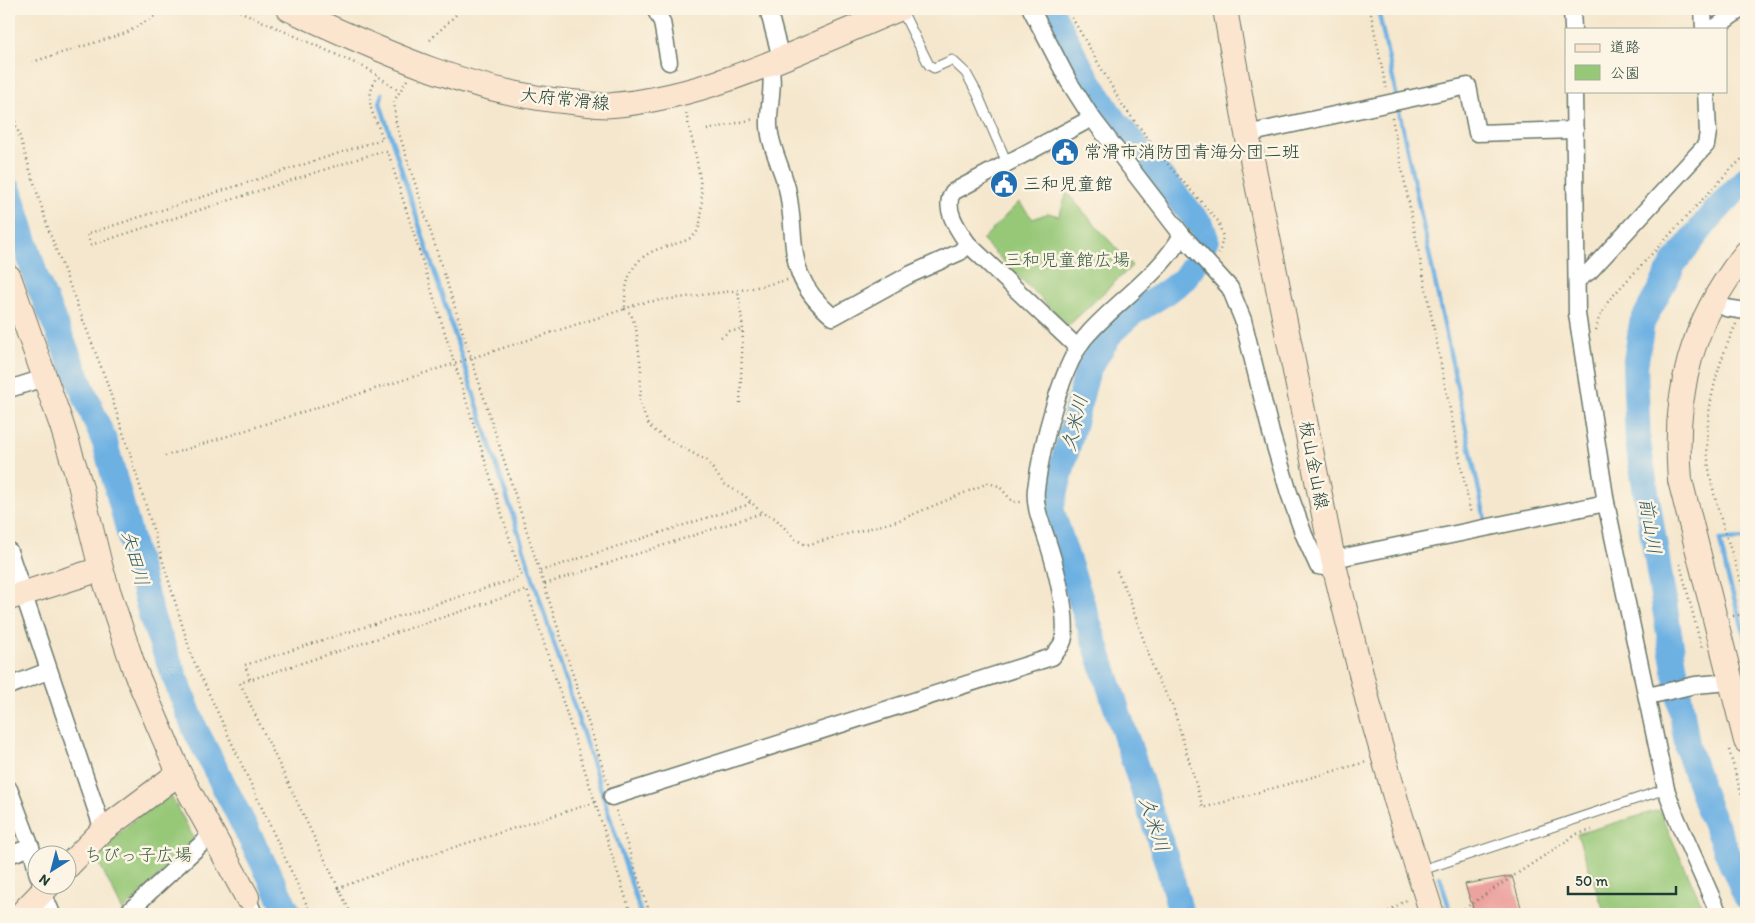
<svg xmlns="http://www.w3.org/2000/svg" width="1755" height="923" viewBox="0 0 1755 923" font-family="Itim,'Klee One',sans-serif">
	<rect width="100%" height="100%" fill="#fcf5e5"/>
	<filter id="ink" filterUnits="userSpaceOnUse"><feTurbulence type="fractalNoise" baseFrequency=".02" numOctaves="2"/><feDisplacementMap in="SourceGraphic" scale="10" xChannelSelector="R" yChannelSelector="G"/><feConvolveMatrix kernelMatrix="1 2 1 2 8 2 1 2 1" color-interpolation-filters="sRGB"/></filter>
	<filter id="wash" filterUnits="userSpaceOnUse"><feTurbulence type="fractalNoise" baseFrequency=".0096" numOctaves="4" result="noise"/><feDisplacementMap in="SourceGraphic" scale="20" xChannelSelector="R" yChannelSelector="G"/><feGaussianBlur stdDeviation="1.12" result="paint"/><feColorMatrix in="noise" values="0 0 0 0 0 0 0 0 0 0 0 0 0 0 0 0 0 1.4 0 .05"/><feComposite in="paint" operator="in"/></filter>
	<g filter="url(#wash)">
		<rect width="100%" height="100%" fill="#f5e7cd"/>
		<g fill="#97c878" stroke="#5b8256">
			<path d="M1067 193 1132 266 1068 326 982 240 1019 202 1033 219 1048 213 1059 216Z"/>
			<path d="M168 790 195 840 123 911 98 861 115 837Z"/>
			<path d="M1659 810 1706 914H1605L1577 834Z"/>
		</g>
		<g fill="none" stroke-linecap="round" stroke-linejoin="round">
			<g stroke="#6db1e3" stroke-width="4.5">
				<path d="M1378 9 1397 98"/>
				<path d="M382 94 380 103 641 914"/>
				<path d="M1398 106 1486 524"/>
				<path d="M1746 539 1720 540 1727 574 1746 639"/>
				<path d="M1440 877 1451 914"/>
			</g>
			<g stroke="#6db1e3" stroke-width="26">
				<path d="M1050 9 1083 72 1111 116 1202 227 1206 239 1195 263 1184 279 1167 292 1131 314 1112 331 1088 369 1051 509 1168 865 1181 914"/>
				<path d="M1746 179 1711 216 1674 263 1642 323 1635 367 1638 443 1688 750 1708 808 1746 896"/>
				<path d="M9 190 37 281 105 443 152 618 195 729 289 914"/>
			</g>
		</g>
		<g id="blocks">
			<path fill="#eca29e" d="M1512 876 1523 914H1475L1465 884Z"/>
		</g>
	</g>
	<g filter="url(#ink)">
		<use href="#blocks" fill-opacity="0" stroke="#6a786a" stroke-width="1"/>
		<g fill="none" stroke-linecap="round" stroke-linejoin="round">
			<defs>
				<g id="lane">
					<path d="M901 9 929 65 934 68 952 60 966 73 977 93 1007 163"/>
					<path d="M1419 871 1666 789"/>
				</g>
				<g id="street">
					<path d="M655 9 662 22 669 62"/>
					<path d="M768 9 781 58"/>
					<path d="M1031 9 1069 82 1092 118 1182 235 1230 288 1243 320 1271 433 1289 493 1304 535 1318 566 1335 569"/>
					<path d="M1572 9 1573 29"/>
					<path d="M1703 9 1704 29"/>
					<path d="M1713 29 1741 9"/>
					<path d="M770 65C775 85 768 105 769 126 770 147 782 168 787 188 799 244 782 274 833 317L909 275 960 252 968 244C959 231 942 208 953 192L1092 118"/>
					<path d="M1574 91 1577 314 1606 503 1666 789 1676 817 1719 914"/>
					<path d="M1247 134 1468 86 1477 133 1575 130"/>
					<path d="M968 244 1078 348"/>
					<path d="M1577 280 1590 271 1706 145 1708 132 1706 91"/>
					<path d="M1713 299 1726 308 1746 311"/>
					<path d="M9 389 44 378"/>
					<path d="M9 551 103 830"/>
					<path d="M1334 559 1606 503"/>
					<path d="M9 686 48 671"/>
					<path d="M1648 696 1695 685 1730 682"/>
					<path d="M9 789 31 847 38 875"/>
					<path d="M612 797 1052 657C1056 652 1061 647 1063 641 1070 619 1054 560 1046 537 1041 522 1034 506 1036 489 1041 449 1061 362 1089 333 1120 299 1159 275 1182 235"/>
					<path d="M9 855 31 847"/>
					<path d="M40 886 52 914"/>
					<path d="M247 897 254 914"/>
					<path d="M126 914 212 834"/>
				</g>
				<g id="secondary">
					<path d="M289 9C379 50 472 94 572 102 585 103 600 107 613 105 714 96 806 47 899 9"/>
					<path d="M1225 9 1247 134 1335 569 1369 706 1398 807 1432 914"/>
					<path d="M1746 253C1691 322 1673 392 1680 480L1746 741"/>
					<path d="M9 277 62 426 80 484 101 569 135 671 179 773 247 897"/>
					<path d="M9 598 101 569"/>
					<path d="M68 866 103 830 179 773"/>
					<path d="M21 914 48 886"/>
				</g>
			</defs>
			<use href="#lane" stroke="#6a786a" stroke-width="11"/>
			<use href="#street" stroke="#6a786a" stroke-width="19"/>
			<use href="#secondary" stroke="#6a786a" stroke-width="26"/>
			<g stroke="#6a786a" stroke-width="2.5" stroke-dasharray="1 4" stroke-linecap="butt">
				<path d="M235 9 368 69 399 91"/>
				<path d="M1067 9 1123 106 1171 168 1218 221 1223 237 1219 254"/>
				<path d="M1370 9 1386 88"/>
				<path d="M430 40 462 9"/>
				<path d="M32 62 126 33 167 9"/>
				<path d="M407 80 394 101 396 124 608 784"/>
				<path d="M9 102 49 231 106 380 131 457 192 657 311 914"/>
				<path d="M1392 118 1471 515"/>
				<path d="M707 130 754 119"/>
				<path d="M787 280 748 289 639 303 625 309 631 314 636 328 641 369 640 404 649 426 663 437 707 461 724 484 745 496 762 513 775 518 795 539 806 545 897 521 988 483 999 486 1013 502H1022"/>
				<path d="M1736 324C1714 371 1700 427 1711 480 1719 519 1734 558 1746 597"/>
				<path d="M1596 330 1599 318 1609 300 1728 172 1746 155"/>
				<path d="M721 337 730 331 743 330 738 290"/>
				<path d="M740 403 743 330"/>
				<path d="M165 456 625 309C622 229 691 257 699 227 708 193 693 147 686 113"/>
				<path d="M1680 564 1702 649"/>
				<path d="M540 571 747 505 751 501"/>
				<path d="M1117 571 1128 595 1155 673 1173 707 1203 808 1366 762"/>
				<path d="M545 584 762 513"/>
				<path d="M1733 616 1746 614"/>
				<path d="M250 679 245 665 515 579 521 575 388 152H379L91 245 87 234 383 139C373 110 363 106 377 75"/>
				<path d="M1729 750 1746 811"/>
				<path d="M616 811 650 914"/>
				<path d="M338 888 436 853 596 802"/>
				<path d="M351 914 240 683 527 590 631 914"/>
				<path d="M1384 914 1408 899"/>
				<path d="M1456 914 1577 834 1592 830"/>
			</g>
			<use href="#lane" stroke="#fff" stroke-width="9"/>
			<use href="#street" stroke="#fff" stroke-width="16"/>
			<use href="#secondary" stroke="#fce5cf" stroke-width="24"/>
		</g>
	</g>
	<defs>
		<symbol id="civic-disc" viewBox="-11 -11 22 22"><circle r="9.5" fill="#1f6fb2" stroke="#fcf5e5"/><path d="M-.6-6.5H3V-4.5H.6V-3L4-1V1h2V6H-6V1h2V-1L-.6-3ZM-1.2 2.5V6h2.4V2.5Z" fill="#fff"/></symbol>
	</defs>
	<g fill-rule="evenodd">
		<use href="#civic-disc" x="1049" y="136" width="32" height="32"/>
		<use href="#civic-disc" x="988" y="168" width="32" height="32"/>
	</g>
	<g text-anchor="middle" stroke-width="5" stroke-linejoin="round" paint-order="stroke">
		<g font-size="18" fill="#1f3d34" stroke="#fcf5e5">
			<text transform="translate(565 99) rotate(6)" y="6">大府常滑線</text>
			<text transform="translate(1314 465) rotate(79)" y="6">板山金山線</text>
		</g>
		<g font-size="18" fill="#1f3d34" stroke="#fcf5e5" text-anchor="start">
			<text x="1084" y="158">常滑市消防団青海分団二班</text>
			<text x="1023" y="190">三和児童館</text>
		</g>
		<g font-size="18" fill="#3d6045" stroke="#fcf5e5">
			<text x="1067" y="266">三和児童館広場</text>
			<text x="138" y="861">ちびっ子広場</text>
		</g>
		<g font-size="19" font-style="italic" fill="#325a60" stroke="#fcf5e5">
			<text transform="translate(1074 423) rotate(-76)" y="7">久米川</text>
			<text transform="translate(1651 526) rotate(81)" y="7">前山川</text>
			<text transform="translate(136 558) rotate(75)" y="7">矢田川</text>
			<text transform="translate(1155 824) rotate(72)" y="7">久米川</text>
		</g>
	</g>
	<rect width="1755" height="923" fill="none" stroke="#fcf5e5" stroke-width="30"/>
	<rect x="1565" y="28" width="162" height="65" fill="#fcf5e5" stroke="#a4ab9e"/>
	<rect x="1575" y="44" width="25" height="8" fill="#fce5cf" stroke="#a4ab9e"/>
	<text x="1610" y="52" font-size="15" fill="#1f3d34">道路</text>
	<rect x="1575" y="65" width="25" height="15" fill="#97c878" stroke="#a4ab9e"/>
	<text x="1610" y="78" font-size="15" fill="#1f3d34">公園</text>
	<g transform="translate(52 870) rotate(216)"><circle r="24" fill="#fcf5e5" stroke="#a4ab9e"/>
	<path d="M0-4L9 19L0 12L-9 19Z" fill="#1f6fb2"/>
	<text y="-8" font-size="14" font-weight="bold" text-anchor="middle" fill="#1f3d34">N</text>
	</g>
	<path d="M1568 886v8h108v-8" fill="none" stroke="#1f3d34" stroke-width="2.5"/>
	<text x="1575" y="886" font-size="15" fill="#1f3d34" stroke="#fcf5e5" stroke-width="4" paint-order="stroke">50 m</text>
</svg>
